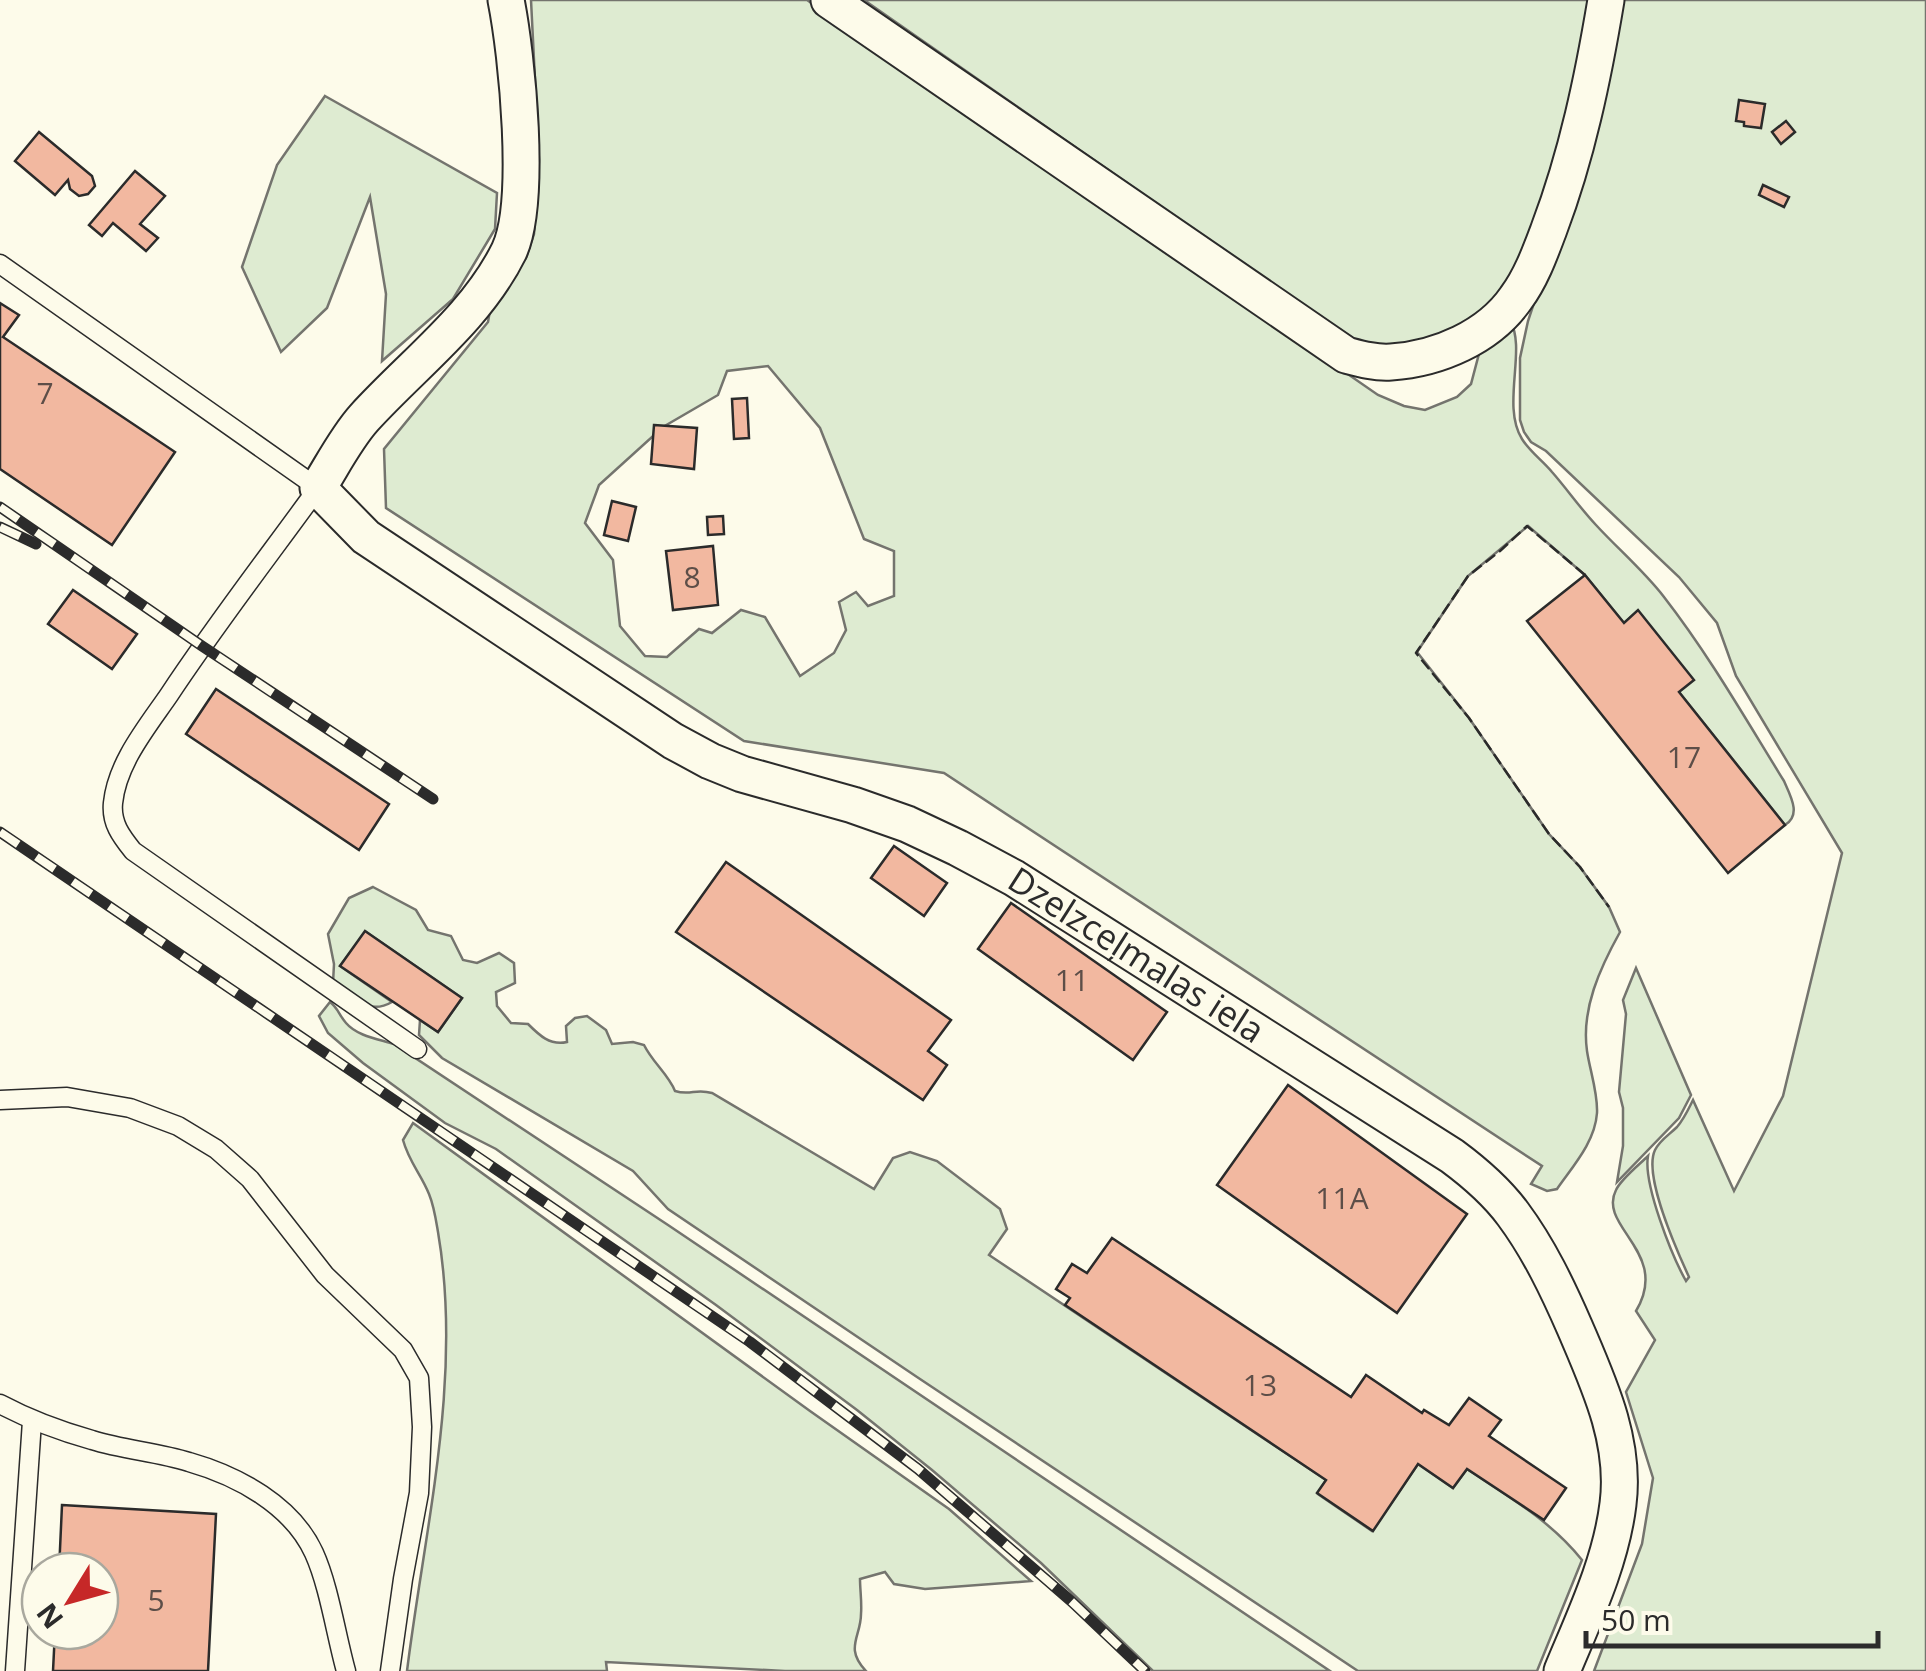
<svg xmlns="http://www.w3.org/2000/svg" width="1926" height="1671" viewBox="0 0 1926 1671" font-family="'Open Sans',sans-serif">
	<rect width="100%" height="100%" fill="#fdfbea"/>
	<g fill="#deebd1" stroke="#74746e" stroke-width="2.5" fill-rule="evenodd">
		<path d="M531 0H807L1378 395 1404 406 1425 410 1457 397 1471 384 1480 350 1510 321C1527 348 1501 406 1522 439 1530 452 1542 460 1552 472 1567 489 1580 508 1596 525 1618 549 1644 571 1664 597 1709 655 1745 718 1784 781 1790 795 1802 815 1785 825L1679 692 1638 611 1624 623 1585 575 1528 526 1468 576 1417 652 1469 718 1549 834 1580 867 1609 907 1620 932C1600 968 1581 1009 1587 1051 1590 1071 1598 1093 1597 1113 1595 1142 1573 1166 1557 1189L1547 1191 1531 1184 1542 1166 944 773 744 741 386 508 384 449 488 322 491 305 526 258 534 234 539 160ZM768 366 820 428 864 539 894 551V596L868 606 856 592 839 602 846 630 834 653 800 676 765 617 741 610 712 633 699 629 667 657 645 656 620 626 613 560 585 523 599 485 663 427 718 395 727 371Z"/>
		<path d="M864 0H1592L1562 148 1513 278 1494 305 1431 341 1394 348 1357 341 1286 294Z"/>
		<path d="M1619 0H1926V1671H1594L1642 1544 1653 1478 1626 1392 1655 1340 1636 1311C1671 1252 1597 1227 1616 1190 1621 1179 1640 1164 1648 1156 1643 1184 1672 1256 1686 1281L1689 1277C1677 1251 1643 1175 1655 1150 1660 1140 1669 1135 1677 1127 1684 1119 1688 1110 1693 1100L1734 1191 1783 1096 1842 853 1736 676 1717 623 1679 577 1546 451 1531 442 1524 432 1520 420V358L1528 321 1555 240Z"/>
		<path d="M325 96 497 193 495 229 453 299 382 361 386 294 370 197 327 308 281 352 242 267 277 165Z"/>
		<path d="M373 887 416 910 428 930 451 936 463 960 477 963 499 953 514 963 515 983 496 992 497 1006 511 1023 528 1024C539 1035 550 1046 567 1042L566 1026 575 1018 587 1016 606 1030 612 1044 633 1042 644 1045C653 1063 668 1074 675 1091 691 1096 695 1088 712 1093L874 1189 893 1158 910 1152 937 1161 1000 1209 1007 1229 989 1255 1326 1480 1318 1494 1372 1531 1418 1464 1453 1488 1467 1469C1508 1496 1551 1521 1582 1560L1537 1671H1358L917 1377 668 1209 633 1171 442 1058 419 1035 420 1020 438 1032 462 998 366 932 340 966 392 1002C368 1016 353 997 333 983L334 964 328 934 349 898Z"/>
		<path d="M1636 968 1691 1095 1679 1118 1617 1182 1623 1146V1108L1619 1092 1626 1014 1623 1000Z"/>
		<path d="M330 1002C338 1008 339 1015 346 1023 357 1036 378 1039 394 1044L668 1225 1330 1671H1153L1041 1563 932 1470 857 1410 716 1305 496 1149 445 1123 363 1063 328 1033 319 1016Z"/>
		<path d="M413 1123 810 1411 949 1509 1031 1581 925 1589 894 1584 885 1572 860 1579C860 1590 862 1602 861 1614 861 1637 844 1648 866 1671H785L606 1662 607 1671H407C425 1526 463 1378 438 1232 436 1220 434 1206 429 1194 421 1174 409 1162 403 1140Z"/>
	</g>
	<g fill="#f2b8a0" stroke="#2b2b2b" stroke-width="2.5">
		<path d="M1739 100 1765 104 1761 128 1744 126V122L1736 121Z"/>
		<path d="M1786 121 1795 132 1781 144 1772 132Z"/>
		<path d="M39 132 92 176 95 186 88 194 79 196 70 189 68 180 55 195 15 161Z"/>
		<path d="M135 171 165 196 140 224 158 238 146 251 113 223 102 236 89 225Z"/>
		<path d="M1763 185 1789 197 1784 207 1759 195Z"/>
		<path d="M0 303 19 315 3 337 175 452 112 545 0 469Z"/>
		<path d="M747 398 749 438 734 439 732 399Z"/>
		<path d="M654 425 697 428 694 469 651 464Z"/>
		<path d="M612 501 636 507 628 541 604 535Z"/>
		<path d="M723 516 724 534 708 535 707 517Z"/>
		<path d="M713 546 718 605 673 610 666 551Z"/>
		<path d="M1585 575 1624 623 1638 610 1694 680 1679 692 1785 825 1728 873 1527 621Z"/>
		<path d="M73 590 137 634 112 669 48 624Z"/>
		<path d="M216 689 389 804 359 850 186 734Z"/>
		<path d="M894 846 947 883 924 916 871 878Z"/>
		<path d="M726 862 951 1020 928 1051 947 1065 923 1100 676 932Z"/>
		<path d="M1011 903 1167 1012 1133 1060 978 949Z"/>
		<path d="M365 931 462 998 438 1032 340 966Z"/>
		<path d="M1288 1085 1467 1214 1397 1313 1217 1185Z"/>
		<path d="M1112 1238 1351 1397 1366 1375 1422 1413 1424 1410 1449 1425 1469 1398 1501 1420 1489 1436 1566 1488 1544 1520 1467 1469 1453 1488 1418 1464 1373 1531 1317 1493 1326 1480 1065 1305 1070 1298 1056 1289 1072 1264 1087 1273Z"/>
		<path d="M62 1505 216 1514 208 1671H53L55 1631H100V1571H59Z"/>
	</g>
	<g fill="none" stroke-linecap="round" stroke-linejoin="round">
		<defs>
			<g id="service">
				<path d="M0 264 318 488C268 557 216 624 169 695 147 727 117 763 113 803 111 823 121 836 133 851L417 1049"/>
				<path d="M0 1100 67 1097 130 1108 178 1126 216 1149 250 1179 325 1275 403 1350 419 1378 422 1427 419 1493 403 1579 390 1671"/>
				<path d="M0 1404C30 1420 60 1431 92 1440 124 1450 157 1452 189 1462 238 1476 292 1505 314 1553 329 1586 336 1635 346 1671"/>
				<path d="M15 1671 32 1421"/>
			</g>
			<g id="minor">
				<path id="s1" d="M506 0C517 55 532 202 509 251 476 318 413 364 364 418 346 438 332 466 318 488L366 537 673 741 710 761 742 774 853 805 907 824 958 848 1014 878 1452 1156C1475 1173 1496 1191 1513 1214 1539 1249 1558 1289 1575 1328 1599 1384 1626 1442 1618 1504 1611 1562 1584 1618 1562 1671"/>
				<path d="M829 0 1346 355C1361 359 1375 363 1391 362 1438 359 1489 337 1516 298 1531 278 1540 253 1549 229 1577 155 1593 78 1606 0"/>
			</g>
		</defs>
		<use href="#service" stroke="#2b2b2b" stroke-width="21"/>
		<use href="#minor" stroke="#2b2b2b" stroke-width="39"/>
		<use href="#service" stroke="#fdfbea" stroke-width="18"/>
		<use href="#minor" stroke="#fdfbea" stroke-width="35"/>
		<defs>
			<g id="rail">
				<path d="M0 507 202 646 433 799"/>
				<path d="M0 527 36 544"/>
				<path d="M0 832 750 1342 918 1469 1071 1601 1145 1671"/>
			</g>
		</defs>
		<use href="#rail" stroke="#2b2b2b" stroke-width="11"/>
		<use href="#rail" stroke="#fdfbea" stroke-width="8" stroke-dasharray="22" stroke-linecap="butt"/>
		<path stroke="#2b2b2b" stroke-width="2.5" stroke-dasharray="12 5" stroke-linecap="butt" d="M1585 575 1527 526 1500 551 1468 576 1416 653 1469 718 1549 834 1580 867 1609 907"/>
	</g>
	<g text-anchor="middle" stroke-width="8" stroke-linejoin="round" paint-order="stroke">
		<g font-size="30" fill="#5d4e48">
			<text x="45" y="404">7</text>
			<text x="692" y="588">8</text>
			<text x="1684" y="768">17</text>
			<text x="1072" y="991">11</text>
			<text x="1342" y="1209">11A</text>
			<text x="1260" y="1396">13</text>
			<text x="156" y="1611">5</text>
		</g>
		<g font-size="35" fill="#2b2b2b" stroke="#fdfbea">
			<text dy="12" stroke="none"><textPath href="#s1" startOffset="1510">Dzelzceļmalas iela</textPath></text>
		</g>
	</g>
	<g transform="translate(70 1601) rotate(233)"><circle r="48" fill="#fdfbea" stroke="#a9a89e" stroke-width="2.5"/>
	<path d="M0-8L18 38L0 25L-18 38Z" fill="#c62828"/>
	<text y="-15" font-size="28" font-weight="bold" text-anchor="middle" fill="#2b2b2b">N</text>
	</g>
	<path d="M1586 1631v15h292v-15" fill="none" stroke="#2b2b2b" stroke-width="5"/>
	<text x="1601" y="1631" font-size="30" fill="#2b2b2b" stroke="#fdfbea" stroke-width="8" paint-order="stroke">50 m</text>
</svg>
